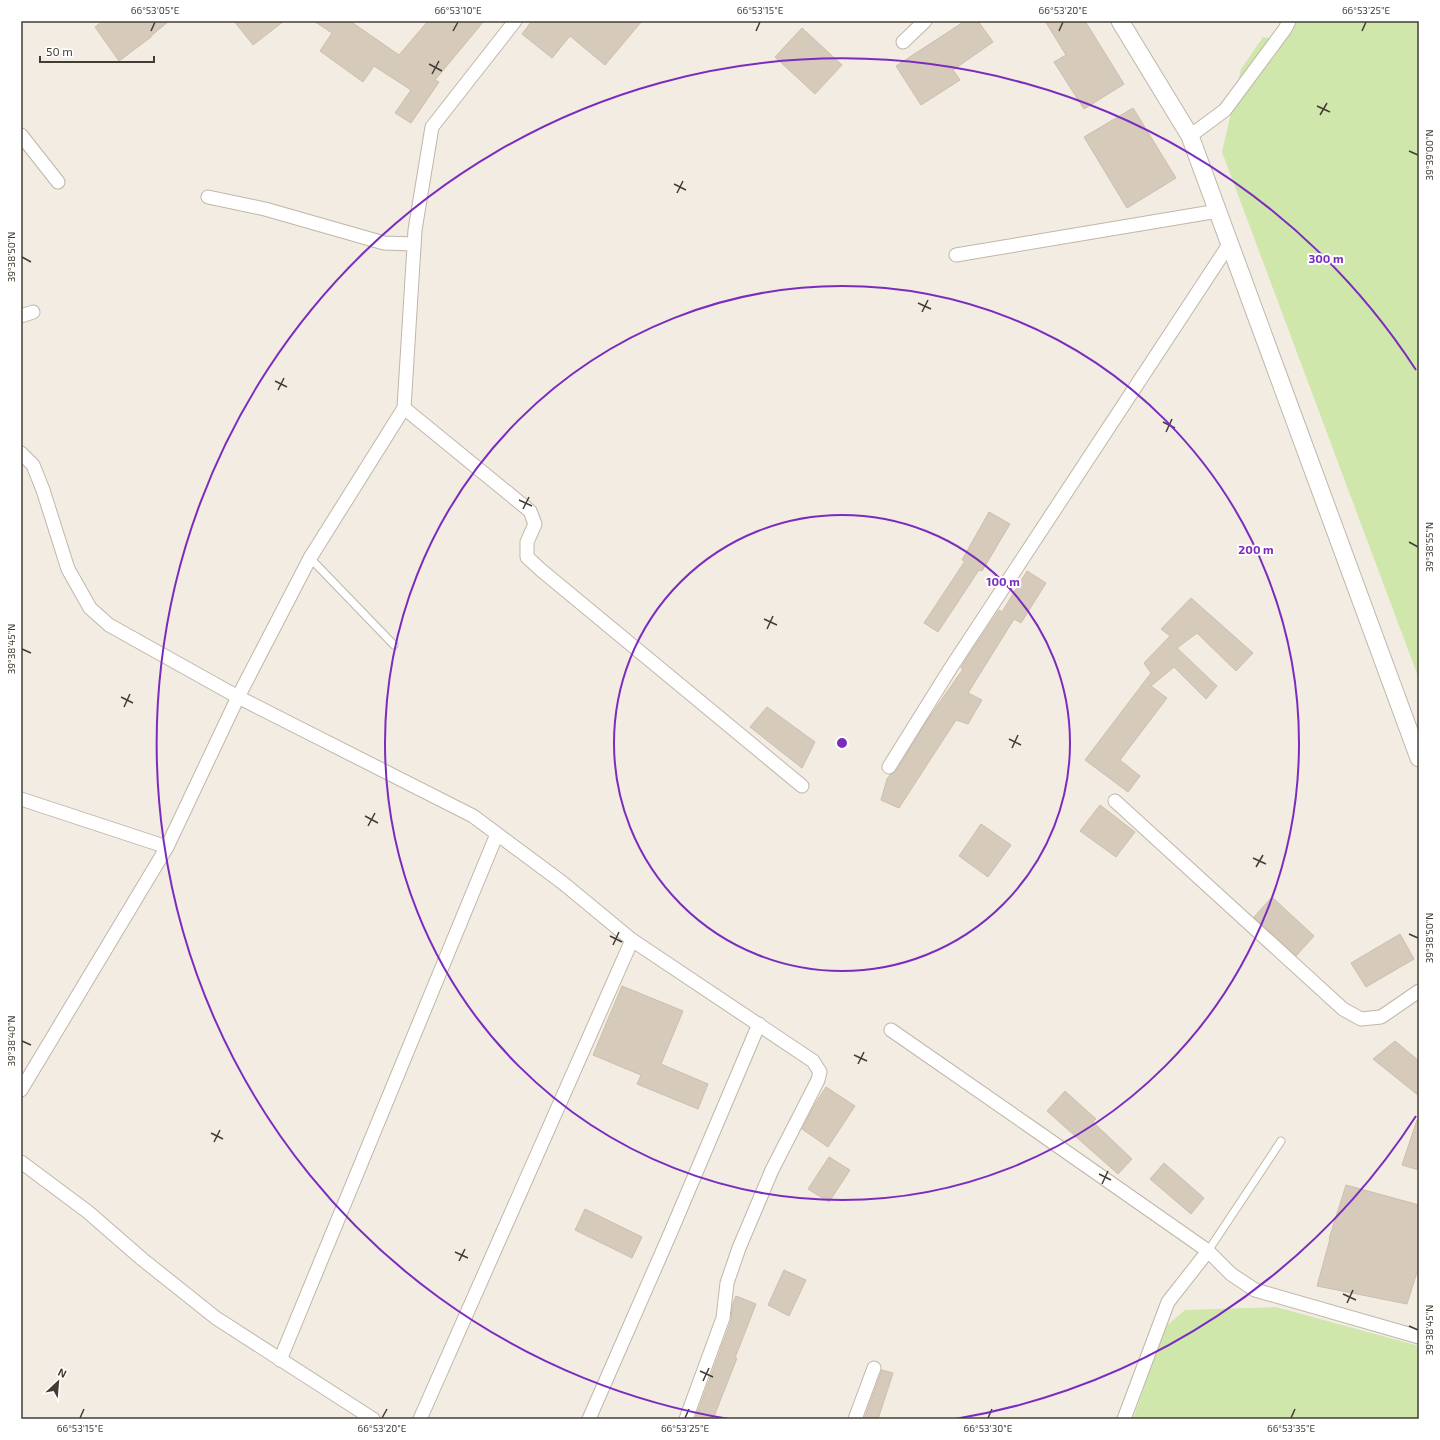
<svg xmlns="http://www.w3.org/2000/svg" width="1440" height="1440" viewBox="0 0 1440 1440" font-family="'Exo 2',sans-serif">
	<rect width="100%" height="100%" fill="#f2ece3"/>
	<g fill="#d0e7ab">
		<path d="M1287 21H1419V679L1222 152 1241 69 1263 37 1278 39Z"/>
		<path d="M1276 1307 1419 1346V1419H1133L1165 1327 1185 1310Z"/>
	</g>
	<g fill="#d6cabb" stroke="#cebeac">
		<path d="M103 21H169L151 36V37L119 61 95 27Z"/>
		<path d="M234 21H284L253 45Z"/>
		<path d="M314 21H350L399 55 428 21H484L435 80 439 82 411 123 395 113 411 90 374 66 363 82 320 51 332 33Z"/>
		<path d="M532 21H642L605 65 570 36 552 58 522 34Z"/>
		<path d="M965 21H978L993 42 953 70 960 80 921 105 896 66Z"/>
		<path d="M1045 21H1085L1124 84 1084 109 1054 62 1066 55Z"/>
		<path d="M802 28 842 65 815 94 775 57Z"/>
		<path d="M1133 108 1176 178 1127 208 1084 137Z"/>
		<path d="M989 512 1010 524 982 571 979 570 938 632 924 623 965 561 962 560Z"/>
		<path d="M1027 571 1046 583 1021 623 1014 619 968 693 982 700 968 724 956 720 899 808 881 800 887 779 890 775 896 771 926 722 963 669 961 668 966 659 999 610 1002 612Z"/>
		<path d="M1191 598 1253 653 1236 671 1197 633 1177 648 1217 686 1206 699 1174 667 1151 686 1167 698 1120 760 1140 776 1128 792 1085 760 1151 673 1144 663 1170 636 1161 629Z"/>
		<path d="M767 707 815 742 802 768 750 727Z"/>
		<path d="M1100 805 1135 832 1116 857 1080 831Z"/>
		<path d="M981 824 1011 845 988 877 959 856Z"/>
		<path d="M1272 897 1314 936 1296 956 1254 917Z"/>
		<path d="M1400 934 1414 959 1366 987 1351 963Z"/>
		<path d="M622 986 683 1011 661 1064 708 1084 698 1109 637 1084 641 1075 593 1055Z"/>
		<path d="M1395 1041 1419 1061V1096L1373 1059Z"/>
		<path d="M826 1087 855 1106 828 1147 802 1129 815 1104Z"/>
		<path d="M1065 1091 1096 1119 1093 1122 1132 1159 1118 1174 1047 1111Z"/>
		<path d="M1417 1120H1419V1170L1402 1165Z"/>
		<path d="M829 1157 850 1170 829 1202 808 1189Z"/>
		<path d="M1164 1163 1204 1198 1191 1214 1150 1179Z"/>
		<path d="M1346 1185 1419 1205V1266L1407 1304 1317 1286 1330 1239H1329Z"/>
		<path d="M585 1209 642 1237 632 1258 575 1230Z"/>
		<path d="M784 1270 806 1280 789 1316 768 1305Z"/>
		<path d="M736 1296 756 1304 735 1358H737L713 1419H695L731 1321 732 1306Z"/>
		<path d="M882 1370 893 1373 878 1419H864Z"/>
	</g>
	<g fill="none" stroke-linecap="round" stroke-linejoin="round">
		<defs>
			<g id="service">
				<path d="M310 558 394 645"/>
				<path d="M1208 1251 1281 1141"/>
			</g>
			<g id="minor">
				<path d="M903 42 925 21"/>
				<path d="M21 135 58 182"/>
				<path d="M1190 136 1225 110 1285 29 1289 21"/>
				<path d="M208 197 265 209 384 243 414 244"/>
				<path d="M956 255 1218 211"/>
				<path d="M21 316 33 312"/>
				<path d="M404 408 530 511 535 524 527 542V557L541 570 802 786"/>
				<path d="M21 453 33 465 43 490 68 569 90 608 109 625 238 697 473 816 563 883 632 940 813 1061 820 1072 818 1080 772 1170 739 1248 727 1283 723 1318 686 1419"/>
				<path d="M889 767 950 669 1230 243"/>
				<path d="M21 799 167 847"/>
				<path d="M1115 801 1343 1009 1361 1019 1381 1017 1419 991"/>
				<path d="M891 1030 1035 1130 1208 1251 1231 1274 1255 1290 1419 1337"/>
				<path d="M21 1090 167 847 238 697 310 558 404 408 415 230 432 127 515 21"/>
				<path d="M21 1162 88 1212 142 1259 216 1318 373 1419"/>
				<path d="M280 1360 497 834"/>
				<path d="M420 1419 632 940"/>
				<path d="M589 1419 670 1234 759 1024"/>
				<path d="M855 1419 874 1368"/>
				<path d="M1124 1419 1168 1302 1208 1251"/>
			</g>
			<path id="tertiary" d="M1120 21 1190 136 1419 758"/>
		</defs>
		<use href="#service" stroke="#c0b6a9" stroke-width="9"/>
		<use href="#minor" stroke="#c0b6a9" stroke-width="15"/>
		<use href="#tertiary" stroke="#c0b6a9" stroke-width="19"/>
		<use href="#service" stroke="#fff" stroke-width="7"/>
		<use href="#minor" stroke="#fff" stroke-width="13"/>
		<use href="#tertiary" stroke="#fff" stroke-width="17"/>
	</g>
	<path fill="none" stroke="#433c33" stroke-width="1.5" d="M151 31 155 22M453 31 458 22M756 31 760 22M1059 31 1063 22M1362 31 1366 22M429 64 442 71M432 74 439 61M1317 106 1330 112M1320 115 1327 103M1409 151 1418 155M674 184 686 190M677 193 683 181M22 257 31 262M918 303 931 309M922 312 928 300M275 381 287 387M278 390 284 378M1163 422 1175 428M1166 432 1172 419M519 500 532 506M523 509 529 497M1409 542 1418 547M764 619 777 625M767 629 773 616M22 649 31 653M121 697 133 703M124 707 130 694M1009 739 1021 745M1012 748 1018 735M365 816 378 823M368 826 375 813M1253 858 1266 864M1256 867 1263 855M1409 934 1418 938M610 936 622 942M613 945 619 932M22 1041 31 1045M854 1055 867 1061M858 1064 864 1052M211 1133 223 1139M214 1142 220 1130M1099 1174 1111 1180M1102 1184 1108 1171M455 1252 468 1258M459 1261 465 1249M1343 1294 1356 1300M1347 1303 1353 1290M1409 1326 1418 1330M700 1371 713 1377M703 1381 709 1368M80 1418 84 1409M382 1418 387 1409M685 1418 689 1409M988 1418 992 1409M1291 1418 1295 1409"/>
	<g fill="none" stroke="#7b2cbf" stroke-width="2">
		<circle cx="842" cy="743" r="228"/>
		<circle cx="842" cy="743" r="457"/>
		<path d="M1416 1116A685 685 0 0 1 955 1419M729 1419A685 685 0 1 1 1416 370"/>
	</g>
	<circle cx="842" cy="743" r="6" fill="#7b2cbf" stroke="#fff" stroke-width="2"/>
	<g font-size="12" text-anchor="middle" font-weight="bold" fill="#7b2cbf" stroke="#fff" stroke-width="4" stroke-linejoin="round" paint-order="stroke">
		<text x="1326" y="263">300 m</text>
		<text x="1256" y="554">200 m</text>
		<text x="1003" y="586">100 m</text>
	</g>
	<rect width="1440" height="1440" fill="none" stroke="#ffffff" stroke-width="44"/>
	<g transform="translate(58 1382) rotate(26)" stroke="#ffffff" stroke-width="3" paint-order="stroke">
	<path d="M0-3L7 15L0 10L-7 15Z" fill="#433c33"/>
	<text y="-6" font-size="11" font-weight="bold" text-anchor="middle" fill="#433c33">N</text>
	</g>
	<path d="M40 56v6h114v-6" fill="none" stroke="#433c33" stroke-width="2"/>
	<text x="46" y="56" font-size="12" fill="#433c33" stroke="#ffffff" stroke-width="3" paint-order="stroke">50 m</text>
	<rect x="22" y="22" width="1396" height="1396" fill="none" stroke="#433c33" stroke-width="1.5"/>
	<g font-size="10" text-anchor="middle" fill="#433c33">
		<text x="155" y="14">66°53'05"E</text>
		<text x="458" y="14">66°53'10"E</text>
		<text x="760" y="14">66°53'15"E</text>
		<text x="1063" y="14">66°53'20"E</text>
		<text x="1366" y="14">66°53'25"E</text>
		<text transform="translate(1429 155) rotate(-90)" y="4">39°39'00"N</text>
		<text transform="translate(11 257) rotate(-90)" y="4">39°38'50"N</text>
		<text transform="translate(1429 547) rotate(-90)" y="4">39°38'55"N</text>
		<text transform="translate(11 649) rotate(-90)" y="4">39°38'45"N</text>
		<text transform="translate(1429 938) rotate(-90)" y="4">39°38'50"N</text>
		<text transform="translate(11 1041) rotate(-90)" y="4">39°38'40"N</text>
		<text transform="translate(1429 1330) rotate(-90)" y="4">39°38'45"N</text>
		<text x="80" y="1432">66°53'15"E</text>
		<text x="382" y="1432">66°53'20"E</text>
		<text x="685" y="1432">66°53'25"E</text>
		<text x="988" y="1432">66°53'30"E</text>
		<text x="1291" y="1432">66°53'35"E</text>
	</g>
</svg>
